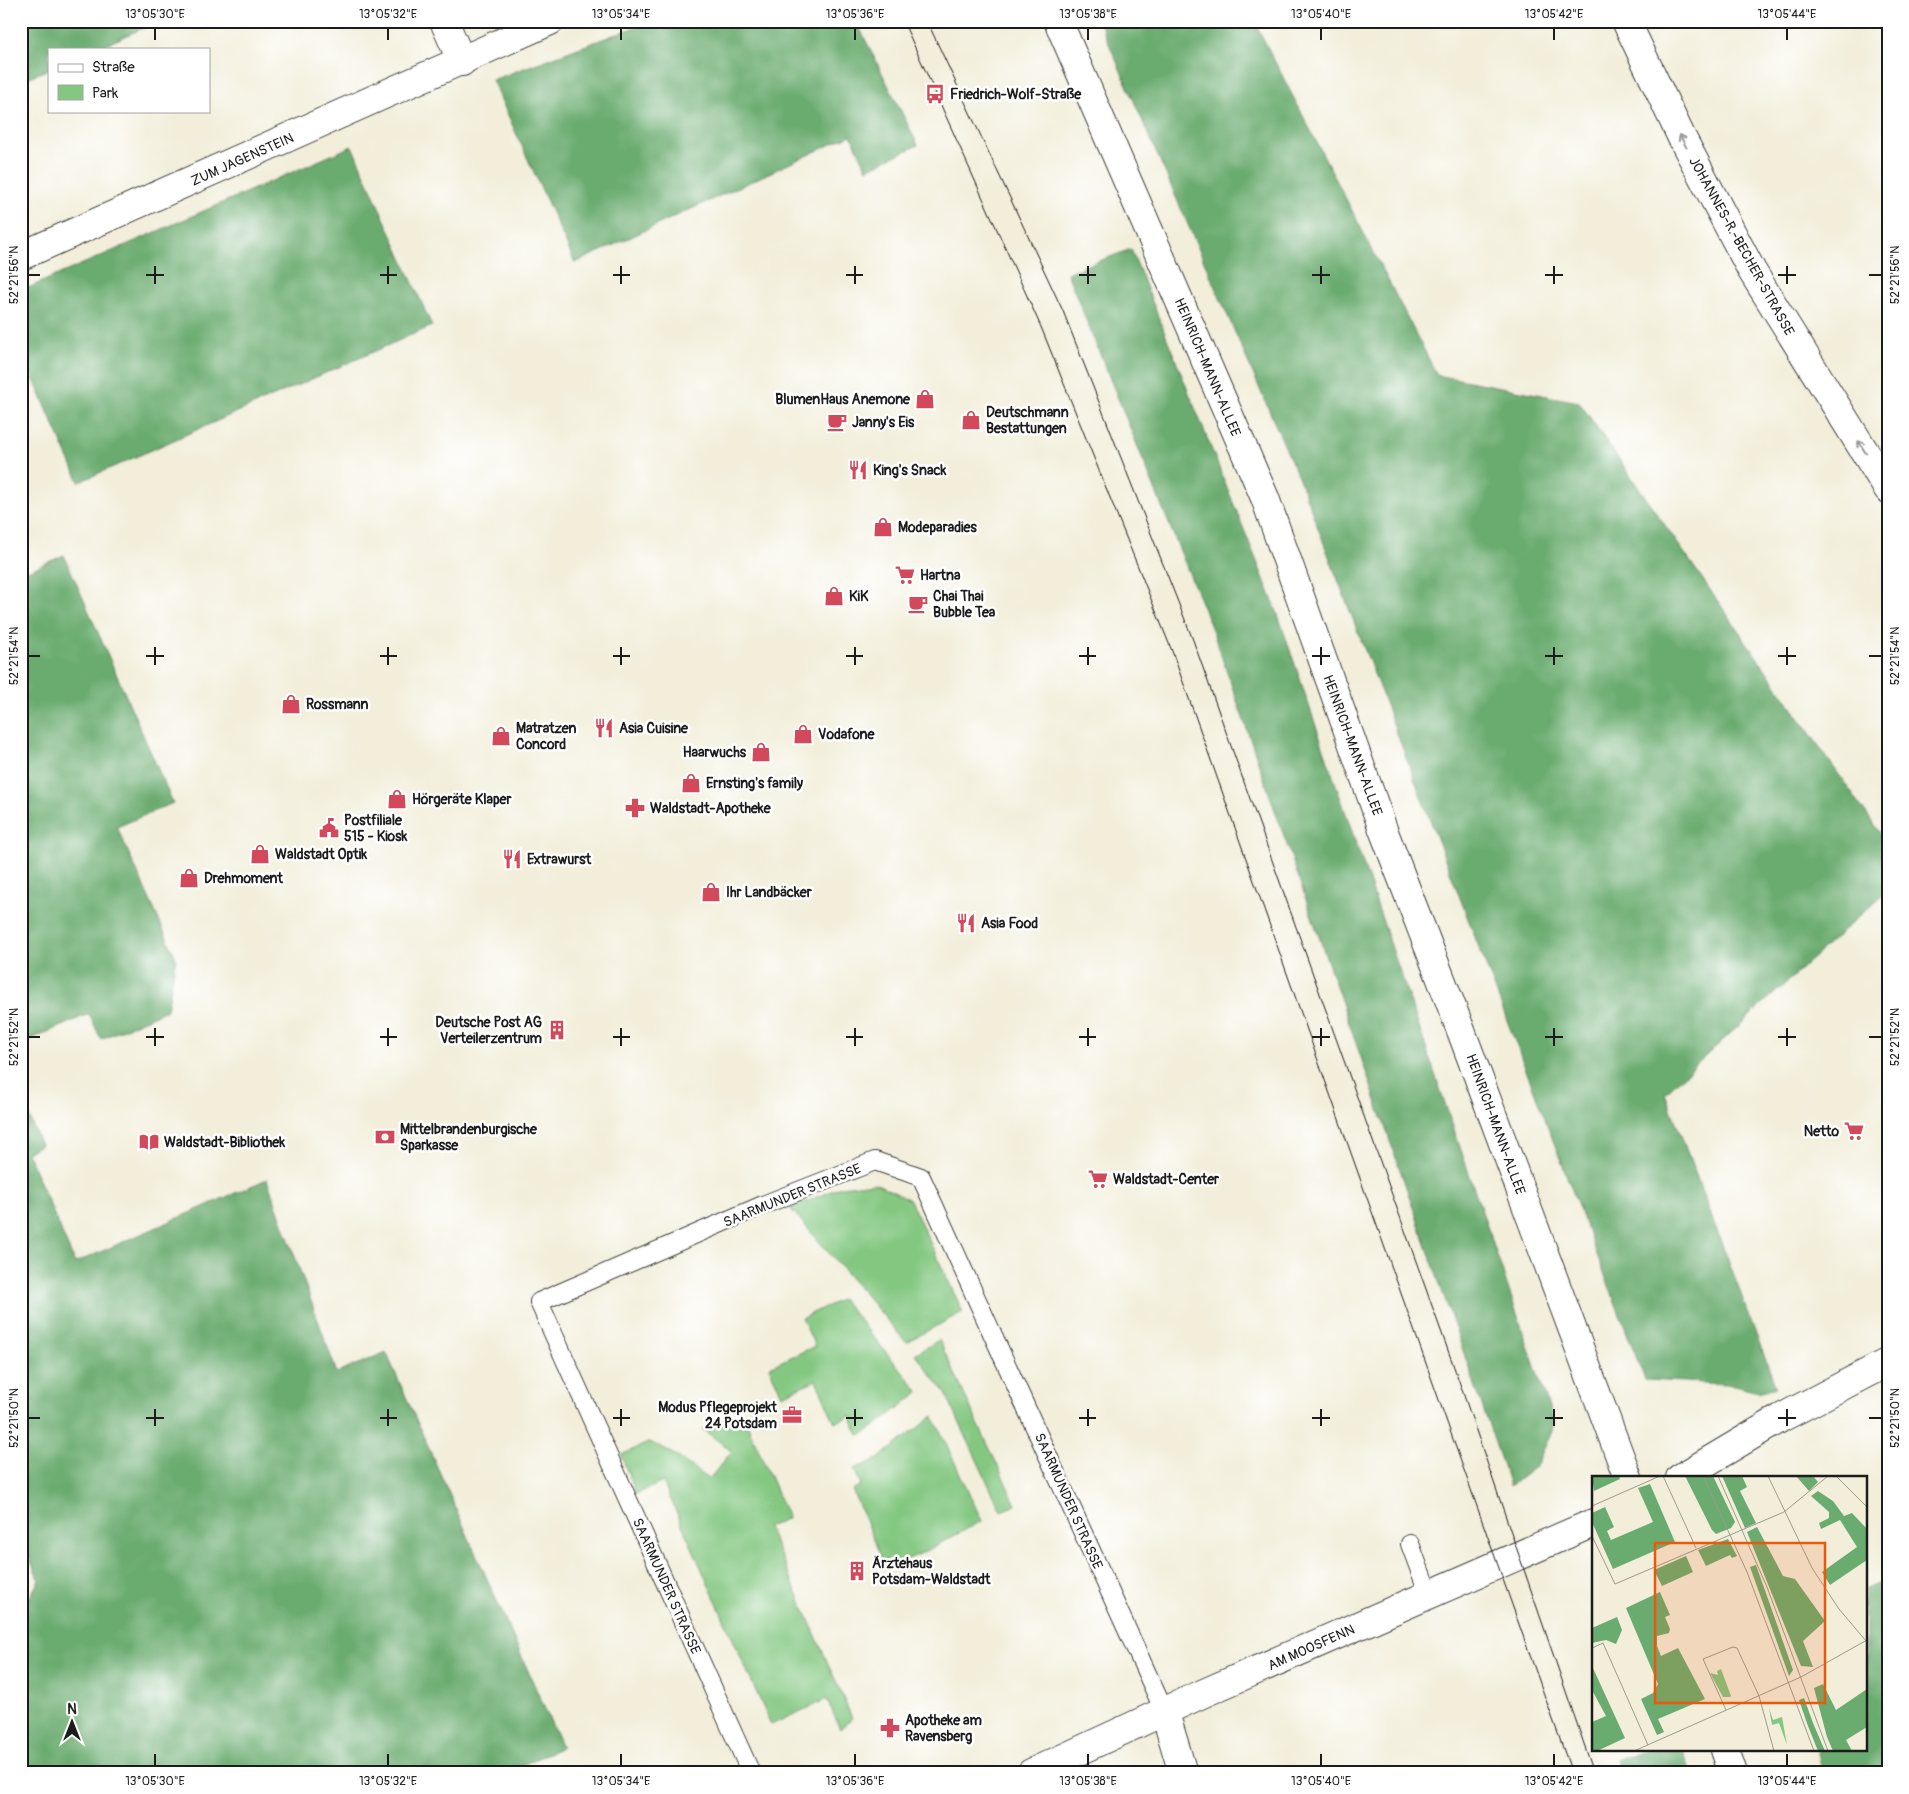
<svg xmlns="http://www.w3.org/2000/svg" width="1909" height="1794" viewBox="0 0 1909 1794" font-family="Pangolin,sans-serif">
	<rect width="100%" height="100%" fill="#fff"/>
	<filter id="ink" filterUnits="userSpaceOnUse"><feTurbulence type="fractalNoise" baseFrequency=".02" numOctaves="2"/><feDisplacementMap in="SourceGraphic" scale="10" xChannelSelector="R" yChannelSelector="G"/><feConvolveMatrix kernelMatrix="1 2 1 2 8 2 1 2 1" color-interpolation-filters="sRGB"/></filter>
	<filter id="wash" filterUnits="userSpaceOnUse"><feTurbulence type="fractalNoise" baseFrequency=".0096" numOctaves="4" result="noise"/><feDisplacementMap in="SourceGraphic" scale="20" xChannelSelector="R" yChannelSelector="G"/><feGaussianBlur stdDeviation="1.12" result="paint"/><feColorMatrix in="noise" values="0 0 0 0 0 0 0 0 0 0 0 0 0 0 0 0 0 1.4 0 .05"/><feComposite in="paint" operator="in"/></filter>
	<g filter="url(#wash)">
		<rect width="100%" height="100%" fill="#f2eeda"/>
		<g fill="#83c781" stroke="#50724e">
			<path d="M875 1183 910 1200 963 1312 906 1342 790 1208 841 1187Z"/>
			<path d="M842 1299 919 1392 867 1432 859 1435 850 1416 835 1423 816 1380 782 1395 769 1367 815 1346 802 1318Z"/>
			<path d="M939 1340 1016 1505 1001 1511 946 1394 915 1354Z"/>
			<path d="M742 1412 788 1518 768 1527 852 1718 840 1729 827 1699 771 1725 663 1482 636 1494 621 1455 650 1442 675 1455 709 1479 732 1451 702 1429Z"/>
			<path d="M933 1416 982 1521 920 1554 886 1568 852 1490 861 1485 854 1469 878 1459Z"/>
		</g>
		<g fill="#6aac6f" stroke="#436446">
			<path d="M21 21H159L96 49H49V69L21 81Z"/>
			<path d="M651 21H856L918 145 867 169 851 135 575 263 492 80Z"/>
			<path d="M1099 21H1254L1437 375 1579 402 1888 845V890L1665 1093 1776 1387 1758 1392 1726 1384 1645 1380 1300 481Z"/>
			<path d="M352 146 432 326 79 482 21 351V291Z"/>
			<path d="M1131 249 1276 609 1555 1425 1536 1466 1510 1486 1213 632 1067 273Z"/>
			<path d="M64 555 173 803 117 827 176 958 167 1010 101 1039 89 1014 27 1041 21 1065V574Z"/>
			<path d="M21 1098 41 1145 27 1152 75 1263 267 1179 337 1373 386 1352 562 1747 505 1773H21V1613L39 1580 21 1538Z"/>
			<path d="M1886 1581 1888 1586V1773H1824L1818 1750H1865V1589Z"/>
			<path d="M1643 1750H1683L1691 1773H1621L1617 1760Z"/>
		</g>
	</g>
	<g filter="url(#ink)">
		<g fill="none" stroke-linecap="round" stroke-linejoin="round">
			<defs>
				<g id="lane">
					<path d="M1410 1544 1429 1595"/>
					<path d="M751 1773 539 1302 763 1205 875 1161 921 1177 1165 1713"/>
				</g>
				<g id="street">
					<path d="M444 21 462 62"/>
					<path d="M1626 21 1681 136 1752 271 1888 489"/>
					<path d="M21 256 550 21"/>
					<path d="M1680 1478 1781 1418 1888 1362"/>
					<path d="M1165 1713 1183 1773"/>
					<path d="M1031 1773 1204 1693 1593 1523"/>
				</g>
				<g id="secondary">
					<path d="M1058 21 1265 498 1384 832 1460 1028 1628 1478"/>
					<path d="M1725 1750 1733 1773"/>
				</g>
			</defs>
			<use href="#lane" stroke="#3c3c38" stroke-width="20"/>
			<use href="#street" stroke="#3c3c38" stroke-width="30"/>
			<use href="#secondary" stroke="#3c3c38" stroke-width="30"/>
			<use href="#lane" stroke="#fff" stroke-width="18"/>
			<use href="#street" stroke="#fff" stroke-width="28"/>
			<use href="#secondary" stroke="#fff" stroke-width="28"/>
			<g stroke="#1c1c1c" stroke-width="1">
				<path d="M903 21 1041 327 1172 651 1572 1773"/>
				<path d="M927 21 1063 311 1193 640 1459 1381 1594 1773"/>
			</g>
		</g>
		<defs><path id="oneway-shaft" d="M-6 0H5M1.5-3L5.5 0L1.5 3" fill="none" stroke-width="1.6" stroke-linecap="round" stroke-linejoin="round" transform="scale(1.25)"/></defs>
		<g stroke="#999">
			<use href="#oneway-shaft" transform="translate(1683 141) rotate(-118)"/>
			<use href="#oneway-shaft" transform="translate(1862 447) rotate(-122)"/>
		</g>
	</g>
	<path fill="none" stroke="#1c1c1c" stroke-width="2" d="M155 28V40M388 28V40M621 28V40M855 28V40M1088 28V40M1321 28V40M1554 28V40M1787 28V40M155 266V284M388 266V284M621 266V284M855 266V284M1088 266V284M1321 266V284M1554 266V284M1787 266V284M28 275H40M146 275H164M380 275H397M613 275H630M846 275H863M1079 275H1096M1312 275H1330M1545 275H1563M1778 275H1796M1869 275H1882M155 647V665M388 647V665M621 647V665M855 647V665M1088 647V665M1321 647V665M1554 647V665M1787 647V665M28 656H40M146 656H164M380 656H397M613 656H630M846 656H863M1079 656H1096M1312 656H1330M1545 656H1563M1778 656H1796M1869 656H1882M155 1028V1046M388 1028V1046M621 1028V1046M855 1028V1046M1088 1028V1046M1321 1028V1046M1554 1028V1046M1787 1028V1046M28 1037H40M146 1037H164M380 1037H397M613 1037H630M846 1037H863M1079 1037H1096M1312 1037H1330M1545 1037H1563M1778 1037H1796M1869 1037H1882M155 1409V1426M388 1409V1426M621 1409V1426M855 1409V1426M1088 1409V1426M1321 1409V1426M1554 1409V1426M1787 1409V1426M28 1418H40M146 1418H164M380 1418H397M613 1418H630M846 1418H863M1079 1418H1096M1312 1418H1330M1545 1418H1563M1778 1418H1796M1869 1418H1882M155 1754V1766M388 1754V1766M621 1754V1766M855 1754V1766M1088 1754V1766M1321 1754V1766M1554 1754V1766M1787 1754V1766"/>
	<defs>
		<symbol id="bus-bare" viewBox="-9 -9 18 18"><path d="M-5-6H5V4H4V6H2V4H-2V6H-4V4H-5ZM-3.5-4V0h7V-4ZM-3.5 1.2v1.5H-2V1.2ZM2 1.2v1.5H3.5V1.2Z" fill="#d1495b" stroke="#fff" stroke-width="2.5" paint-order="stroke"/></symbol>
		<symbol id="shop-bare" viewBox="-9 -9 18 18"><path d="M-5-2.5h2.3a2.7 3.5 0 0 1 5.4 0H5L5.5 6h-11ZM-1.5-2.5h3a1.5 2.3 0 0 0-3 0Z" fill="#d1495b" stroke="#fff" stroke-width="2.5" paint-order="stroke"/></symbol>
		<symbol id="cafe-bare" viewBox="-9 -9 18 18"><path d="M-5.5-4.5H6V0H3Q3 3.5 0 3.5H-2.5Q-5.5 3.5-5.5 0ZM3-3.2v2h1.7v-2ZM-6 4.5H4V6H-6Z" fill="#d1495b" stroke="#fff" stroke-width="2.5" paint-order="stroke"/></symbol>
		<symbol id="restaurant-bare" viewBox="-9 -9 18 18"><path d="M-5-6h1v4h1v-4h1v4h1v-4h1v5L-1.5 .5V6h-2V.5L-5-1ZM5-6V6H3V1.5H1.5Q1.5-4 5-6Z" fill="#d1495b" stroke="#fff" stroke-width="2.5" paint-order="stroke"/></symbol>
		<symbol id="supermarket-bare" viewBox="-9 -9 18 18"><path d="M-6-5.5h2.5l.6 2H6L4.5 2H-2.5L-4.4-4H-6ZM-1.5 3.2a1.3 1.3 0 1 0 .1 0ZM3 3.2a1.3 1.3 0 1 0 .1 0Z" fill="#d1495b" stroke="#fff" stroke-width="2.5" paint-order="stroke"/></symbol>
		<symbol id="pharmacy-bare" viewBox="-9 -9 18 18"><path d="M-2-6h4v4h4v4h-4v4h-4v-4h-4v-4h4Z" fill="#d1495b" stroke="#fff" stroke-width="2.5" paint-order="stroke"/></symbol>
		<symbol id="civic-bare" viewBox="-9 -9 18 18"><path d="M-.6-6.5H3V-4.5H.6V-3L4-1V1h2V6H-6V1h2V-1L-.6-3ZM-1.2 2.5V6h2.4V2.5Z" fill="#d1495b" stroke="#fff" stroke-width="2.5" paint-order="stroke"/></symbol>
		<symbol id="building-bare" viewBox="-9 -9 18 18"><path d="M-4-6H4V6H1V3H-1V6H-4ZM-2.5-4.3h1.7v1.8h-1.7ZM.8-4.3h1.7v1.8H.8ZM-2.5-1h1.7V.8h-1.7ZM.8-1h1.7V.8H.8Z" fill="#d1495b" stroke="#fff" stroke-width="2.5" paint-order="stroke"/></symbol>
		<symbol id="bank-bare" viewBox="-9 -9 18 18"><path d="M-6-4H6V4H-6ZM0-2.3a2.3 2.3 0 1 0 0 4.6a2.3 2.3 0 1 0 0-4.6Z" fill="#d1495b" stroke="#fff" stroke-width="2.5" paint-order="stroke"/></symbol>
		<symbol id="library-bare" viewBox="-9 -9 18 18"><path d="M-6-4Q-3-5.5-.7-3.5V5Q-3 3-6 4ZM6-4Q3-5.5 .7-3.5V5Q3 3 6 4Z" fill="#d1495b" stroke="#fff" stroke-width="2.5" paint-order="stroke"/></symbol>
		<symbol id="office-bare" viewBox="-9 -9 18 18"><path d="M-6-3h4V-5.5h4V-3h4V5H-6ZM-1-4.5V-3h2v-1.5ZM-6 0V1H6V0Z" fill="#d1495b" stroke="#fff" stroke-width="2.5" paint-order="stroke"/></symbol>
	</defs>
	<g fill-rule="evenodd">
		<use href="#bus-bare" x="921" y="80" width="28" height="28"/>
		<use href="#shop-bare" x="911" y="385" width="28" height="28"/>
		<use href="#shop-bare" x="957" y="406" width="28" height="28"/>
		<use href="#cafe-bare" x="823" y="408" width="28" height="28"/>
		<use href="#restaurant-bare" x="844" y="456" width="28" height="28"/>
		<use href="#shop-bare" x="869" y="513" width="28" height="28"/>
		<use href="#supermarket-bare" x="891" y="561" width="28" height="28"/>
		<use href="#shop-bare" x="820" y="582" width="28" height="28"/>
		<use href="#cafe-bare" x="904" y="590" width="28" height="28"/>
		<use href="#shop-bare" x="277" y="690" width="28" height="28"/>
		<use href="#restaurant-bare" x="590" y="714" width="28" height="28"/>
		<use href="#shop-bare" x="789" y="720" width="28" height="28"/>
		<use href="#shop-bare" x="487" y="722" width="28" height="28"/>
		<use href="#shop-bare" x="747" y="738" width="28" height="28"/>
		<use href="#shop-bare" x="677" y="769" width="28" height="28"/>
		<use href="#shop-bare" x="383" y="785" width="28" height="28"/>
		<use href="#pharmacy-bare" x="621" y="794" width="28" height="28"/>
		<use href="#civic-bare" x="315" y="814" width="28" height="28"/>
		<use href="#shop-bare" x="246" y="840" width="28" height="28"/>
		<use href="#restaurant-bare" x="498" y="845" width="28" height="28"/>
		<use href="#shop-bare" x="175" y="864" width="28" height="28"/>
		<use href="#shop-bare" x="697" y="878" width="28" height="28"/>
		<use href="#restaurant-bare" x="952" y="909" width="28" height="28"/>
		<use href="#building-bare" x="543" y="1016" width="28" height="28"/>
		<use href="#supermarket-bare" x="1840" y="1117" width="28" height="28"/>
		<use href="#bank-bare" x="371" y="1123" width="28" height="28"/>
		<use href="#library-bare" x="135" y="1128" width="28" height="28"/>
		<use href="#supermarket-bare" x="1084" y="1165" width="28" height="28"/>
		<use href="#office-bare" x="778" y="1401" width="28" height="28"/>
		<use href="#building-bare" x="843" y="1557" width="28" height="28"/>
		<use href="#pharmacy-bare" x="876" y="1714" width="28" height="28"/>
	</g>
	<g text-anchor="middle" stroke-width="5" stroke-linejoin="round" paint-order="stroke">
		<g font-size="14" font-weight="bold" fill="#1c1c1c" stroke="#fff" text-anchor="start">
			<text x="950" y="99">Friedrich-Wolf-Straße</text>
			<text x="910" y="404" text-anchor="end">BlumenHaus Anemone</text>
			<text x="986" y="417">Deutschmann<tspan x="986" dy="16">Bestattungen</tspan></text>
			<text x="852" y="427">Janny's Eis</text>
			<text x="873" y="475">King's Snack</text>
			<text x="898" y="532">Modeparadies</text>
			<text x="920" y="580">Hartna</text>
			<text x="849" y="601">KiK</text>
			<text x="933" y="601">Chai Thai<tspan x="933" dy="16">Bubble Tea</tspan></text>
			<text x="306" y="709">Rossmann</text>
			<text x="516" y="733">Matratzen<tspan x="516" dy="16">Concord</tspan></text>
			<text x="619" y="733">Asia Cuisine</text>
			<text x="818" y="739">Vodafone</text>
			<text x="746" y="757" text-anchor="end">Haarwuchs</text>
			<text x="706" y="788">Ernsting's family</text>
			<text x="412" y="804">Hörgeräte Klaper</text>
			<text x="650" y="813">Waldstadt-Apotheke</text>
			<text x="344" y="825">Postfiliale<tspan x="344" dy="16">515 - Kiosk</tspan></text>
			<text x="275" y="859">Waldstadt Optik</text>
			<text x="527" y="864">Extrawurst</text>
			<text x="204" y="883">Drehmoment</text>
			<text x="726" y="897">Ihr Landbäcker</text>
			<text x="981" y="928">Asia Food</text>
			<text x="542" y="1027" text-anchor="end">Deutsche Post AG<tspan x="542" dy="16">Verteilerzentrum</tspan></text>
			<text x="400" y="1134">Mittelbrandenburgische<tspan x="400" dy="16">Sparkasse</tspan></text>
			<text x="1839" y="1136" text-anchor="end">Netto</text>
			<text x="164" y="1147">Waldstadt-Bibliothek</text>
			<text x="1113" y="1184">Waldstadt-Center</text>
			<text x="777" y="1412" text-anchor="end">Modus Pflegeprojekt<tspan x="777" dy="16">24 Potsdam</tspan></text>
			<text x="872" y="1568">Ärztehaus<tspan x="872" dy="16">Potsdam-Waldstadt</tspan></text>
			<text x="905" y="1725">Apotheke am<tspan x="905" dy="16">Ravensberg</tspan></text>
		</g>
		<g font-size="14" fill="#1c1c1c" stroke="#fff">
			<text transform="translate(242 159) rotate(-24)" y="5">ZUM JAGENSTEIN</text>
			<text transform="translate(1742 246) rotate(61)" y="5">JOHANNES-R.-BECHER-STRASSE</text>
			<text transform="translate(1208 367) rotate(67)" y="5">HEINRICH-MANN-ALLEE</text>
			<text transform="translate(1353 745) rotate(70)" y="5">HEINRICH-MANN-ALLEE</text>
			<text transform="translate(1496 1124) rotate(70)" y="5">HEINRICH-MANN-ALLEE</text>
			<text transform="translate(792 1195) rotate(-22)" y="5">SAARMUNDER STRASSE</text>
			<text transform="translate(1069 1501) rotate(66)" y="5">SAARMUNDER STRASSE</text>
			<text transform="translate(667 1586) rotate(66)" y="5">SAARMUNDER STRASSE</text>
			<text transform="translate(1311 1647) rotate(-24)" y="5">AM MOOSFENN</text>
		</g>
	</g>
	<g transform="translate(1592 1476)">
		<rect width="275" height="275" fill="#f2eeda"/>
		<path d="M129 193 139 220 138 221H131L118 197 126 199 125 195ZM177 232 181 244 190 241 195 269 187 247 180 249Z" fill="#83c781"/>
		<path d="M0 0H27L28 3 2 15ZM93 0H121L143 46 139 52 124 58 120 54ZM130 0H150L155 11 148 15 164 47 153 52ZM204 0H221L226 6 217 15ZM58 8 83 66 21 93 0 46V37L13 31 22 51 15 55 19 64 61 46 46 12ZM226 15 241 25 252 40 260 37 275 53V84L238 109 230 96 265 71 248 44 229 53 227 47 237 42V36L219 20ZM165 51 191 100 203 103 233 145 211 165 221 191 209 190 155 56ZM136 63 145 80 140 82 138 79 114 90 106 74ZM94 80 101 96 70 110 62 94ZM164 89 201 194 197 200 158 91ZM68 116 78 139 73 141 78 153 77 157 65 160V170L69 180 86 172 113 223 66 243 72 256 65 259 49 223 61 217 66 208 34 132ZM25 141 30 154 24 168 14 164 0 167V152ZM0 190 33 262 5 275H0V246L14 240 0 214ZM231 208 244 234 275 213V251L254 264 260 275H241L235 261 222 212ZM212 222 221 247 233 275H226L216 250 207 224Z" fill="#6aac6f"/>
		<path fill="none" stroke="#9c9a8e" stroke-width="1" d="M71 0 104 72M111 0 155 96 222 275M126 0 175 111 236 275M176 0 220 92 247 133 274 165M244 0 275 31M0 30 68 0M0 60 23 108 192 36 236 0M0 172 11 167 56 269M134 234 111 183 141 171 145 172 167 220 182 275M42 275 209 201 275 164"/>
		<path fill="#e8590c" fill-opacity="0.15" stroke="#e8590c" stroke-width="2.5" d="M63 67H233V227H63Z"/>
		<rect width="275" height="275" fill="none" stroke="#1c1c1c" stroke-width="2.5"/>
	</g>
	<rect width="1909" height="1794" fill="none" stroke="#fff" stroke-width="55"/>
	<rect x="48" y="48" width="162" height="65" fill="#ffffff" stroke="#a4a4a4"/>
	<rect x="58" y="64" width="25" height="8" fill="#ffffff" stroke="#a4a4a4"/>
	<text x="92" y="72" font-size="15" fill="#1c1c1c">Straße</text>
	<rect x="58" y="85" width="25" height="15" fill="#83c781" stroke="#a4a4a4"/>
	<text x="92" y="98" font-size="15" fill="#1c1c1c">Park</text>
	<g transform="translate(72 1722)" stroke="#ffffff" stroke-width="4" paint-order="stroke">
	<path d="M0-4L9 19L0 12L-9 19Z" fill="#1c1c1c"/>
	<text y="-8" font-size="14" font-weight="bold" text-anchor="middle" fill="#1c1c1c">N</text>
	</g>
	<rect x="28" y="28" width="1854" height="1738" fill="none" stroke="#1c1c1c" stroke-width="2"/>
	<g font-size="12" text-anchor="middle" fill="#1c1c1c">
		<text x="155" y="18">13°05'30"E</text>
		<text x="388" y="18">13°05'32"E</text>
		<text x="621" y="18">13°05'34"E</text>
		<text x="855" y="18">13°05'36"E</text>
		<text x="1088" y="18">13°05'38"E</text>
		<text x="1321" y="18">13°05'40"E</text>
		<text x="1554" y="18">13°05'42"E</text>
		<text x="1787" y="18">13°05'44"E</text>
		<text transform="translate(14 275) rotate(-90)" y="4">52°21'56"N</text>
		<text transform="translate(1895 275) rotate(-90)" y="4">52°21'56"N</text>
		<text transform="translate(14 656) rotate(-90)" y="4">52°21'54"N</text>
		<text transform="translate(1895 656) rotate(-90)" y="4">52°21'54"N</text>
		<text transform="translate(14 1037) rotate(-90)" y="4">52°21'52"N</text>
		<text transform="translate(1895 1037) rotate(-90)" y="4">52°21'52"N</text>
		<text transform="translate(14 1418) rotate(-90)" y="4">52°21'50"N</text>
		<text transform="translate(1895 1418) rotate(-90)" y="4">52°21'50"N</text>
		<text x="155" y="1785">13°05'30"E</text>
		<text x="388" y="1785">13°05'32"E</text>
		<text x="621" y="1785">13°05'34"E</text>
		<text x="855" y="1785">13°05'36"E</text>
		<text x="1088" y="1785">13°05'38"E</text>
		<text x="1321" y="1785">13°05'40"E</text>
		<text x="1554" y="1785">13°05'42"E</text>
		<text x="1787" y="1785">13°05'44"E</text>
	</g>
</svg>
